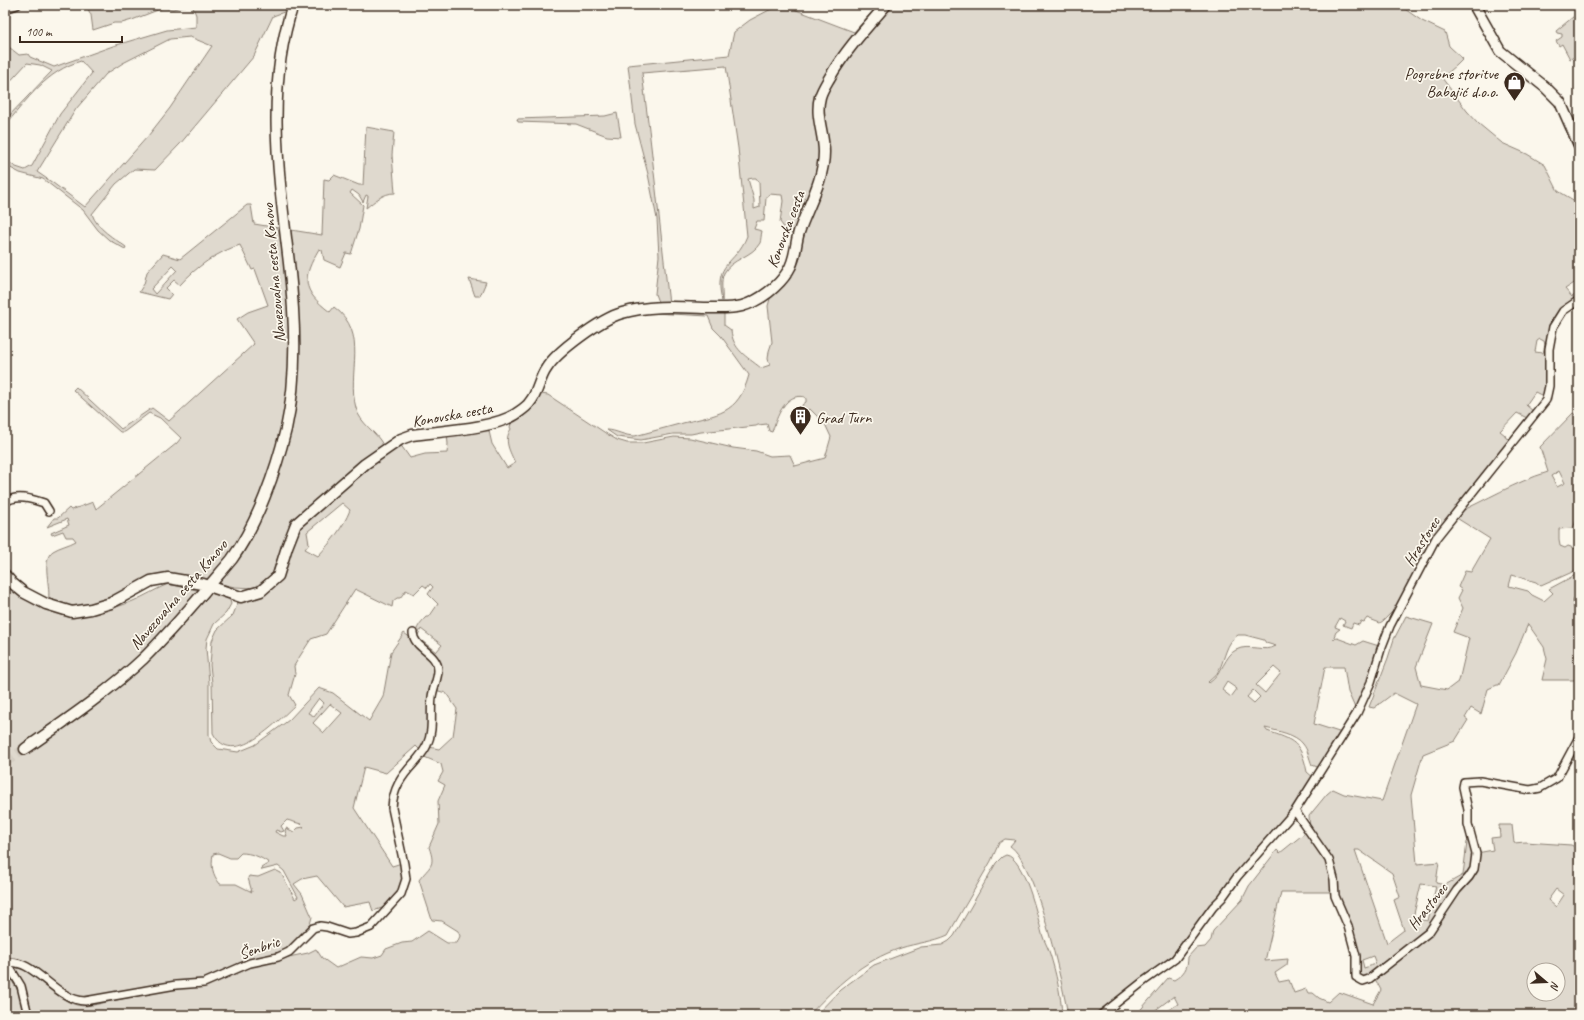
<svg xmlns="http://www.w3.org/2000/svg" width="1584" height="1020" viewBox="0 0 1584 1020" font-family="Caveat,sans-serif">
	<rect width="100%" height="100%" fill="#fbf7ec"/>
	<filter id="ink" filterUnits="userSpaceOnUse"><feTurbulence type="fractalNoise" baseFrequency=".025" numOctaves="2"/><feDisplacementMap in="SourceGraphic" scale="8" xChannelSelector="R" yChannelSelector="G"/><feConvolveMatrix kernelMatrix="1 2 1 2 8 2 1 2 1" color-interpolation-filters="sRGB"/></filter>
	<g filter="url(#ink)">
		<g fill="#dfd9ce" stroke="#8d8276" fill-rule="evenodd">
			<path d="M86 5H188L173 9 163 8 132 20 122 23H114L93 30 91 15Z"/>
			<path d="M192 5H303L273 16 254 56 180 144 155 170 134 169 116 184 92 214C97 229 114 238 126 247L125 249 109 240 98 230 83 210 43 179 20 173 5 165V160L16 167 25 170 32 166 60 114 92 73 81 61C48 70 26 100 5 126V120L52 71 40 65 27 63 5 87V44L19 55 28 54 30 57 54 67 113 46 167 30 196 27V15ZM190 37 212 46 170 108 148 136 85 207 53 183 37 172 76 109 106 74 123 63 170 39Z"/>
			<path d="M779 5H783L854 32 878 5H881L824 78 821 151 818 175 794 234 783 231V226L780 222 783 201 782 195 769 194 766 198 764 221H757L754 229 762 231C761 235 761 240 760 243 752 257 731 259 724 273 720 281 723 292 722 301 713 261 735 266 747 236L738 148 726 66 642 73C652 150 660 227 669 304L658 302 655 294 659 256 657 219 648 174 635 124 628 65 729 55 734 32 750 20ZM753 178H756L759 182 760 207 754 209V200L748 179Z"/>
			<path d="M889 5H1399L1422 21 1445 32 1449 46 1463 59 1457 65 1442 78 1467 111 1479 124 1502 143 1527 154 1545 165 1558 191 1575 201 1579 200V280L1565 289 1572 297 1579 292V296C1567 305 1558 311 1552 325L1547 390 1545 397 1535 392 1526 405 1534 412 1529 419 1517 413 1500 431 1505 435 1506 438 1511 440 1465 498 1394 611C1388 614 1386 620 1380 623L1367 618 1364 622 1361 621 1359 625 1353 623 1351 628 1343 625 1345 621 1340 618 1335 627 1340 629 1336 632 1333 639 1337 638 1356 645 1363 641 1379 646 1375 661 1358 709 1355 708 1348 692 1344 667H1325L1314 724 1342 733 1320 768 1312 765C1309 758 1308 750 1303 744 1296 734 1277 731 1265 728L1267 731C1294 740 1301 742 1307 772L1314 778 1292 810 1215 901 1184 946 1096 1015H1068C1062 982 1036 863 1010 846L1015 840 1005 839 999 843 991 861 948 935C933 942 916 943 901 948 862 961 836 986 809 1015H32L15 967C40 971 53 999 77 1005 89 1008 104 1002 116 1000 181 989 243 965 308 953L316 949 322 958 336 968 361 957 373 958 382 955 386 949 402 943 412 942 428 931 447 943H457L460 936 458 931 442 921 432 920 419 880C430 865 436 867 429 847L439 824 438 801 445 785 438 781 443 772 441 764 422 756 429 747 439 749 453 736 457 709 446 693 435 690 440 670 415 635C417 627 420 623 426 617H429L438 604 428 594 433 587 430 584 427 588 423 585 414 594 406 590 400 598H397L393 601 392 607 355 589 326 634 311 639 300 656 294 666 295 674 289 695 295 705C277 722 232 770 213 733L212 683 210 665 212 641 217 630 233 615 239 600 280 580 294 521 400 444 410 458 425 454 447 453 448 444 447 434 488 427 492 444 507 468 515 463C510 451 503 441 511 429L510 427 512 421 535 404 541 394 548 395 607 434 617 440 627 443H643L674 437 690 438 733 448 756 451 770 456 790 455 795 466 825 458 831 437 825 424 810 409 802 411V405L806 402V399L805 397C785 392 777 417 772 432L769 431 767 424 758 425 756 426 701 432 691 434H673L641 440 617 437 607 430C616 430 624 436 635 436 651 432 667 427 683 423 718 414 738 415 749 375L721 336 713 328 708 316 653 313V310L719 311 724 314V325L731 330C733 350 746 356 761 368L770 365 768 359 769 351 772 342 768 306 771 295 791 271 799 257 803 237V227L821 186 820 122 823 98 834 75ZM1540 339 1544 341 1545 345 1543 353 1535 352 1537 341ZM342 503 350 510C343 528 331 542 318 556L305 549 309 544 307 532ZM421 629 442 645 436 652 417 637ZM1238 635H1245L1264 640 1266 643 1276 646C1264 653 1249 643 1236 650 1225 655 1222 675 1209 683L1208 682C1212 678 1217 675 1219 670 1225 659 1226 642 1238 635ZM1274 667 1281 673 1265 693 1256 685ZM1227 682 1237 689 1231 697 1222 690ZM1253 690 1260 697 1254 703 1247 697Z"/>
			<path d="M1574 5H1579V55L1570 59 1562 44 1559 46 1556 41 1562 37V34L1557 33 1556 31 1579 12Z"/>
			<path d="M617 113 621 137 607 136 576 124 518 122 517 119 605 116Z"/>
			<path d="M366 127 394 132 392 155 395 193C383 193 375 201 366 208L368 196 366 195 363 202 359 195 352 190 350 193 363 205 359 229 351 254 346 253 340 267 324 260 322 250 319 249C302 278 301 290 330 312L334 307C370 334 346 372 356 408 360 424 376 431 383 445L381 448 294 519 286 535 272 574 254 588 235 587 167 573 145 589 74 610 48 602C52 588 40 560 53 551 59 547 69 545 76 541L73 537H66L63 531 52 535 51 533 69 525 67 519 47 527 54 518H58L69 508 71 510 93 502 96 509 177 443 181 438 160 418 149 413 124 432H120L73 390 76 387 121 429 152 408 169 421 254 344 237 319 248 312 268 305 255 269 252 270 240 245C217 252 196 267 180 285L174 280 166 288 172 294 168 299 139 292 144 284 147 272 163 254 180 259 247 205H251L254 224 322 235 324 179 329 180 334 175 359 185H363ZM173 266 177 270 155 294 151 289Z"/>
			<path d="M469 279 486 282 480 296H475Z"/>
			<path d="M1573 413 1579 416V523L1576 521 1573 528 1559 529V539L1560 546 1565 548 1568 546 1579 550V569L1541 586 1536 582 1512 575 1509 586 1528 591 1532 595 1544 601 1553 593 1549 589 1579 573V589L1575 608 1579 630V655L1575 654 1573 662 1579 664V680H1542L1547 659 1544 647 1528 624 1516 653 1499 685H1497L1488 689 1481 714 1471 708 1465 718 1468 720 1455 741 1423 754 1411 795 1417 864 1439 862 1436 883 1445 885 1463 875 1467 842 1471 840 1473 851 1470 874 1429 929 1366 978 1361 977 1359 972 1360 959 1354 938 1339 903 1336 879 1310 829 1309 816 1327 794 1333 789 1344 794 1382 801 1416 704 1394 693 1374 708 1369 707 1388 658 1394 639 1406 616 1433 624 1416 667 1421 685 1447 690 1459 681 1469 638 1453 632 1463 608 1458 598 1462 590 1458 587 1465 571 1471 572 1490 539 1455 517V514C1486 500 1515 482 1548 472L1540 447ZM1559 471 1565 483 1557 487 1551 476ZM1355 850H1359L1392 873 1400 897 1394 900 1404 930 1387 943ZM1421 884 1436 886 1428 921 1413 918ZM1373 956 1376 964 1364 968 1362 960Z"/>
			<path d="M168 584 229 597 231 604 226 613 214 624 207 639 206 648 209 682V735L211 742 218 749 238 752 255 745 289 720 319 688 333 693 369 721 383 697 391 652 404 633C415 640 427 656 436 667L428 736 421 751 416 746 386 773 364 767 354 808 392 866 402 863 404 876 398 894 388 906 373 911 370 902 343 907 317 876 302 879 294 884 302 894 312 917 310 924 291 948 284 952 211 979 79 999 72 997 31 967 5 956V590L10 586C25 596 41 609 58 613 76 618 115 609 133 601 145 596 156 589 168 584ZM319 698 324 703 314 716 308 713ZM330 704 342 713 324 733 313 723ZM287 820 301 824 304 827 298 828 294 832 286 828 285 831 287 836H283L275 832 276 830 281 832 284 831 281 826ZM218 853 230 858H236L241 853C251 853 261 857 269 863L261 868 262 870 278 866 284 871 298 897 295 899 281 873 275 870 258 877 249 876 248 878 252 892 236 884H220C212 874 211 866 213 854Z"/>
			<path d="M1499 825H1512L1514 843 1525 842 1571 845 1579 849V1015H1160L1178 1004 1174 996 1149 1015H1136L1168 978 1174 980C1184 974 1188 968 1188 957L1196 948 1205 947 1211 940 1213 931 1242 900 1249 886 1277 850 1280 853 1306 832 1322 852 1331 873 1333 892H1281L1265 961 1288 959 1287 965 1275 973 1279 982 1289 980 1294 993 1306 989 1308 993H1313L1319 998 1328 1002 1339 992 1373 1004 1381 990 1375 979 1396 960 1419 945 1432 931 1453 898 1469 881 1477 853 1493 850 1491 838 1500 837ZM1556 889 1564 895 1556 907 1548 900ZM1534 970H1558V994H1534Z"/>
			<path d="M1006 855C1024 857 1038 918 1042 934 1044 941 1048 947 1050 954 1056 973 1061 995 1062 1015H816L840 990 874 965 921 947 942 945 949 941 954 936 996 863 1002 857Z"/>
			<path d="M5 970C13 983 25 999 27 1015H5Z"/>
		</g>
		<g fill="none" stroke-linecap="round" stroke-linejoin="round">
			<path stroke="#d5cec3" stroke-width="10" stroke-dasharray="10 5" stroke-linecap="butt" d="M5 762 25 749"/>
			<defs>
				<g id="street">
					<path d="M5 9 17 5"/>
					<path d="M5 502C17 494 32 499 44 503L49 511"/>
					<path d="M1579 598 1578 602 1579 609"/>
					<path d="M1295 811 1329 860 1334 879 1335 896 1348 926 1356 956V977L1363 981 1369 979 1429 932 1457 890 1469 877 1474 869 1476 854 1468 824V810L1463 787 1464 782 1480 781 1530 790 1540 788 1557 778 1579 737"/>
					<path d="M7 963C33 957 55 1000 85 1001L176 985 204 983 250 963 278 957 289 952 313 928 320 926 327 927 348 934 356 933 371 927 401 894 406 879 404 864 392 808C393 789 401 777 414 763 419 757 424 752 427 745 434 730 430 713 432 697 433 688 438 679 438 670 438 653 414 649 413 633"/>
					<path d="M7 963 21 986 28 1015"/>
					<path d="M1101 1015 1144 981 1175 959 1213 907 1222 898 1237 877 1295 811 1357 713 1371 682 1381 649 1390 626 1436 538 1546 400 1549 386V349L1553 327 1563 311 1579 300"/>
				</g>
				<g id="secondary">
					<path d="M1474 5 1500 51 1545 87 1560 102 1579 145"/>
					<path d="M5 575 12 583 23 592 46 604 72 612 91 609 111 603 151 581 168 578 203 584 241 597 261 591 278 576 287 547 296 524 365 464 401 439 412 435C440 431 493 429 516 414 520 411 527 407 530 402 538 393 539 379 546 369 557 351 601 319 622 313 649 305 678 307 706 308 718 308 731 309 742 306 760 301 779 286 788 271 796 259 795 245 799 232 808 206 824 180 824 152 824 133 815 116 820 97 822 90 826 84 830 77 845 51 866 28 886 5"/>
					<path d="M25 749C65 721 108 692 144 658 165 637 185 614 204 592 213 581 223 570 232 559 257 524 276 471 286 429 298 375 295 318 289 263 279 178 265 88 293 5"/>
					<path d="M5 962 7 963"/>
				</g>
			</defs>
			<use href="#street" stroke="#3b2a1e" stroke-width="10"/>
			<use href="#secondary" stroke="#3b2a1e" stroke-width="13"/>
			<use href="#street" stroke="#fbf7ec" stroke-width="7"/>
			<use href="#secondary" stroke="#fbf7ec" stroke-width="10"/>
		</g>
	</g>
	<defs>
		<symbol id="shop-pin" viewBox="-11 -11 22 30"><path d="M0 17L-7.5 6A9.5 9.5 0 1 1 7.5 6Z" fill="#3b2a1e" stroke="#fbf7ec"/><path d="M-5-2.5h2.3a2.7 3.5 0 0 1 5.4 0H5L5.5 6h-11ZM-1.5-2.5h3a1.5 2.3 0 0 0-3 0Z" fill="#fff"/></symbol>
		<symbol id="building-pin" viewBox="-11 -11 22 30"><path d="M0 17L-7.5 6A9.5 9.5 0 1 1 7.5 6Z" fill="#3b2a1e" stroke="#fbf7ec"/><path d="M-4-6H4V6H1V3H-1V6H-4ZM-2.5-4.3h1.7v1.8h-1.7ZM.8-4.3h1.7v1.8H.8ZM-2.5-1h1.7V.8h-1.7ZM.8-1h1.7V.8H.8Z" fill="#fff"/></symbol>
	</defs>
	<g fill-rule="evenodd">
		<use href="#shop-pin" x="1502" y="70" width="25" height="34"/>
		<use href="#building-pin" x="788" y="404" width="25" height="34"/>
	</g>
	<g text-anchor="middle" stroke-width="3.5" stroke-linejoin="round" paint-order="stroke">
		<g font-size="16" fill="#3b2a1e" stroke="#fbf7ec" text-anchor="end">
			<text x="1498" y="79">Pogrebne storitve<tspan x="1498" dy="18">Babajić d.o.o.</tspan></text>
			<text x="816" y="423" text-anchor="start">Grad Turn</text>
		</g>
		<g font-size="16" fill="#3b2a1e" stroke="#fbf7ec">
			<text transform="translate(785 229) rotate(-69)" y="6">Konovska cesta</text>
			<text transform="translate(273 273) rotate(-95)" y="6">Navezovalna cesta Konovo</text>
			<text transform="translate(452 414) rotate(-10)" y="6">Konovska cesta</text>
			<text transform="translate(1421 541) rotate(-58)" y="6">Hrastovec</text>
			<text transform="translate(178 594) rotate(-49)" y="6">Navezovalna cesta Konovo</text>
			<text transform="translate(1427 906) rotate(-52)" y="6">Hrastovec</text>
			<text transform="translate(259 947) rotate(-19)" y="6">Šenbric</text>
		</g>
	</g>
	<rect width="1584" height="1020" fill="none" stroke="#fbf7ec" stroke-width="20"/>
	<rect x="10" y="10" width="1564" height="1000" fill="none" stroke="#3b2a1e" stroke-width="1.5" filter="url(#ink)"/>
	<g transform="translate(1546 982) rotate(109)"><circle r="19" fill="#fbf7ec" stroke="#aea59a"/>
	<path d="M0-3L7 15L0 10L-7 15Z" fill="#3b2a1e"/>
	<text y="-6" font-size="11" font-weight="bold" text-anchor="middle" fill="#3b2a1e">N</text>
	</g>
	<path d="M20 36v6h102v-6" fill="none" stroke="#3b2a1e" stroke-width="2"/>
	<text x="26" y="36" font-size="12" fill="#3b2a1e" stroke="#fbf7ec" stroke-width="3" paint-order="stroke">100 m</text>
</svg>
